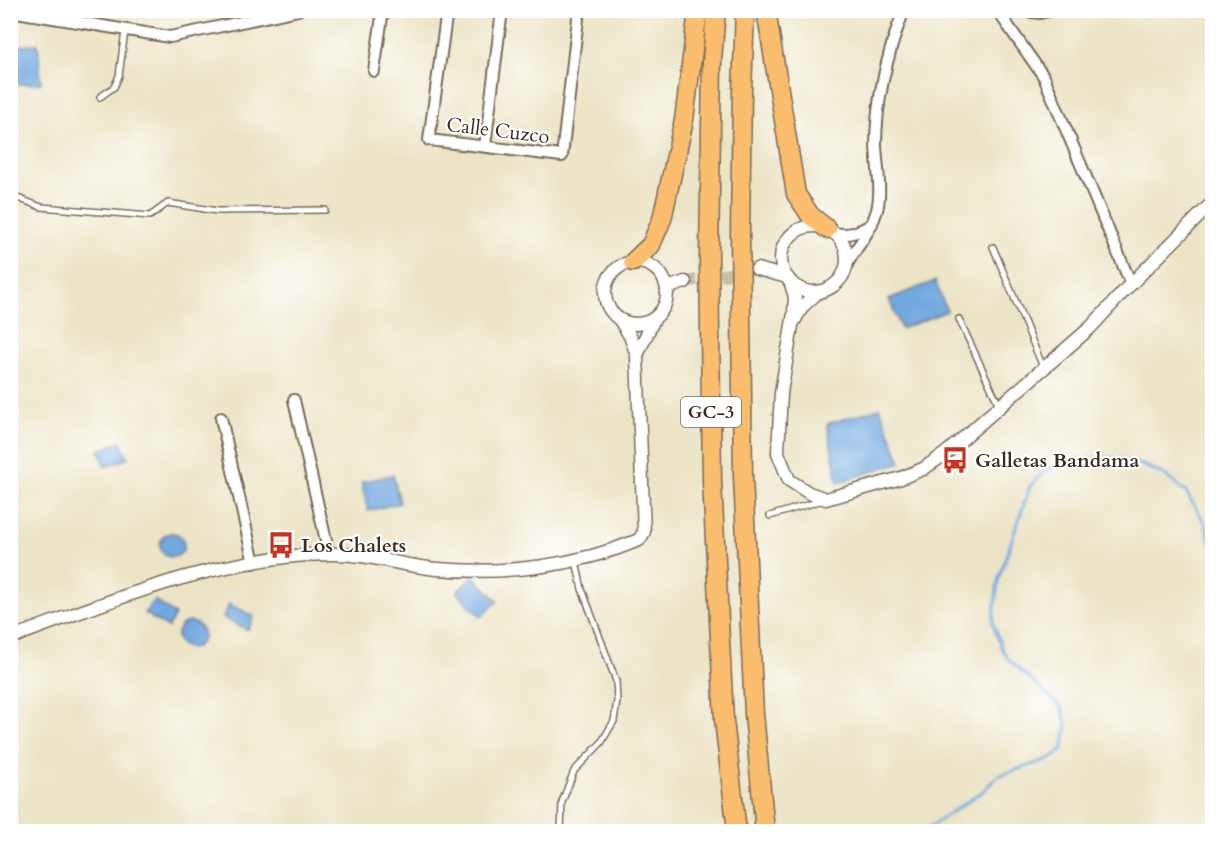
<svg xmlns="http://www.w3.org/2000/svg" width="1223" height="842" viewBox="0 0 1223 842" font-family="Cardo,serif">
	<rect width="100%" height="100%" fill="#fff"/>
	<filter id="ink" filterUnits="userSpaceOnUse"><feTurbulence type="fractalNoise" baseFrequency=".0167" numOctaves="2"/><feDisplacementMap in="SourceGraphic" scale="12" xChannelSelector="R" yChannelSelector="G"/><feConvolveMatrix kernelMatrix="1 2 1 2 8 2 1 2 1" color-interpolation-filters="sRGB"/></filter>
	<filter id="wash" filterUnits="userSpaceOnUse"><feTurbulence type="fractalNoise" baseFrequency=".008" numOctaves="4" result="noise"/><feDisplacementMap in="SourceGraphic" scale="24" xChannelSelector="R" yChannelSelector="G"/><feGaussianBlur stdDeviation="1.35" result="paint"/><feColorMatrix in="noise" values="0 0 0 0 0 0 0 0 0 0 0 0 0 0 0 0 0 1.4 0 .05"/><feComposite in="paint" operator="in"/></filter>
	<g filter="url(#wash)">
		<rect width="100%" height="100%" fill="#ece4c6"/>
		<g fill="#72a8e0" stroke="#56697f" stroke-width="1.5">
			<path d="M38 44 41 83 11 85V47Z"/>
			<path d="M935 281 947 311 901 329 889 299Z"/>
			<path d="M880 408 901 462 838 483 827 424Z"/>
			<path d="M121 442 128 458 105 467 99 450Z"/>
			<path d="M393 475 400 503 368 511 361 482Z"/>
			<circle cx="172" cy="545" r="12"/>
			<path d="M473 576 498 601 481 617 457 592Z"/>
			<path d="M155 600 175 615 168 628 144 613Z"/>
			<path d="M229 604 254 616 248 630 223 618Z"/>
			<circle cx="190" cy="635" r="13"/>
		</g>
		<g fill="none" stroke-linecap="round" stroke-linejoin="round">
			<path stroke="#72a8e0" stroke-width="3" d="M922 832 983 791 998 776 1052 758 1063 749 1067 725 1062 708 1010 661 1002 649 993 623 998 581 1030 486 1045 471 1075 459 1110 457 1142 465 1165 475 1186 492 1205 523 1212 546"/>
		</g>
	</g>
	<g filter="url(#ink)">
		<g fill="none" stroke-linecap="round" stroke-linejoin="round">
			<path stroke="#c9bfa4" stroke-width="12" stroke-dasharray="12 6" stroke-linecap="butt" d="M685 282 757 269"/>
			<defs>
				<g id="service">
					<path d="M100 97 114 87 119 76 125 31"/>
					<path d="M10 195 41 207 150 216 168 203 217 211 325 210"/>
					<path d="M993 247 1043 367"/>
					<path d="M959 319 999 405"/>
					<path d="M770 516 823 500"/>
					<path d="M561 832 562 802 574 771 601 743 614 721 617 701 616 681 582 589 576 561"/>
				</g>
				<g id="minor">
					<path d="M447 10 429 140 562 156 579 10"/>
					<path d="M997 10 1044 77 1131 284"/>
					<path d="M1013 10 1040 13 1053 10"/>
					<path d="M10 11 170 37 298 10"/>
					<path d="M374 71 383 10"/>
					<path d="M485 146 502 10"/>
					<path d="M835 233C850 236 859 232 872 224"/>
					<path d="M846 266C856 247 871 232 877 210 882 190 877 166 876 146 876 99 887 54 904 10"/>
					<path d="M294 400 329 554"/>
					<path d="M221 418 254 563"/>
				</g>
				<g id="tertiary">
					<circle cx="814" cy="259" r="33"/>
					<circle cx="636" cy="293" r="31"/>
					<path d="M757 269 787 277"/>
					<path d="M790 281 795 297 794 313 781 393 778 453 789 480 809 493 826 499 901 478 923 469 945 454 1090 328 1127 288 1212 203"/>
					<path d="M667 288 685 282"/>
					<path d="M794 321 803 306 818 292"/>
					<path d="M637 355 654 319"/>
					<path d="M10 638C113 600 219 556 330 554 367 553 402 566 438 569 505 575 577 566 639 540L644 532 637 355 630 336 620 320"/>
				</g>
				<g id="motorway">
					<path d="M716 10 712 61 709 258 712 481 724 720 737 832"/>
					<path d="M745 10 742 92 740 233 743 476 754 714 765 832"/>
					<path d="M766 10 796 194 810 215 827 229"/>
					<path d="M633 262 651 245 662 219 684 120 698 10"/>
				</g>
			</defs>
			<use href="#service" stroke="#796b59" stroke-width="8"/>
			<use href="#minor" stroke="#796b59" stroke-width="14"/>
			<use href="#tertiary" stroke="#796b59" stroke-width="15"/>
			<use href="#motorway" stroke="#796b59" stroke-width="21"/>
			<use href="#service" stroke="#fff" stroke-width="5"/>
			<use href="#minor" stroke="#fff" stroke-width="10"/>
			<use href="#tertiary" stroke="#fff" stroke-width="12"/>
			<use href="#motorway" stroke="#fbbd6e" stroke-width="18"/>
		</g>
	</g>
	<defs>
		<symbol id="bus-bare" viewBox="-9 -9 18 18"><path d="M-5-6H5V4H4V6H2V4H-2V6H-4V4H-5ZM-3.5-4V0h7V-4ZM-3.5 1.2v1.5H-2V1.2ZM2 1.2v1.5H3.5V1.2Z" fill="#c8321e" stroke="#fff" stroke-width="2.5" paint-order="stroke"/></symbol>
	</defs>
	<g fill-rule="evenodd">
		<use href="#bus-bare" x="936" y="441" width="38" height="38"/>
		<use href="#bus-bare" x="262" y="526" width="38" height="38"/>
	</g>
	<g text-anchor="middle" stroke-width="4.5" stroke-linejoin="round" paint-order="stroke">
		<rect fill="#fff" stroke="#766a62" stroke-width="1.5" x="681" y="397" width="60" height="30" rx="4.5"/>
		<g font-size="18" font-weight="bold" fill="#3b2a1e">
			<text x="711" y="418">GC-3</text>
		</g>
		<g font-size="20" fill="#3b2a1e" stroke="#fff">
			<text transform="translate(498 130) rotate(7)" y="7">Calle Cuzco</text>
		</g>
		<g font-size="20" font-weight="bold" fill="#3b2a1e" stroke="#fff" text-anchor="start">
			<text x="975" y="467">Galletas Bandama</text>
			<text x="301" y="552">Los Chalets</text>
		</g>
	</g>
	<rect width="1223" height="842" fill="none" stroke="#fff" stroke-width="36"/>
</svg>
